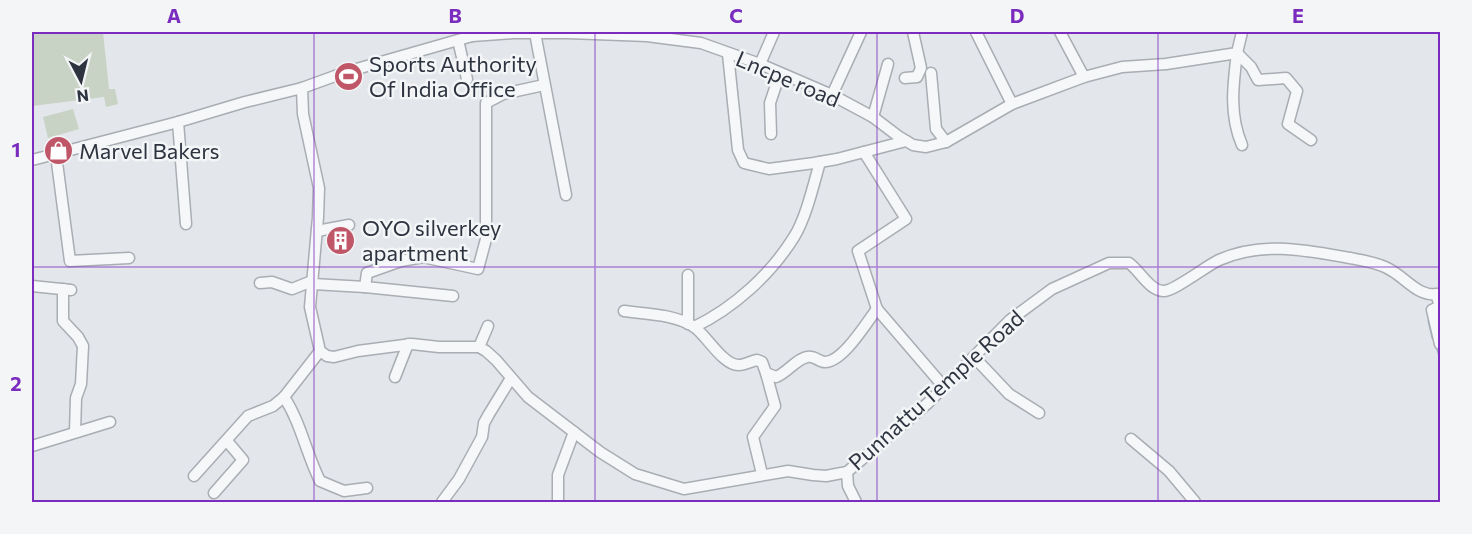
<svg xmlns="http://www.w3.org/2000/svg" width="1472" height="534" viewBox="0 0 1472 534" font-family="Commissioner,sans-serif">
	<rect width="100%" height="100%" fill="#e3e6ea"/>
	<g fill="#c9d3c5">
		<path d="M32 32H103L109 89H115L118 104 106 107 104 97 32 106Z"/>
		<path d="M73 109 79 129 48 138 43 117Z"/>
	</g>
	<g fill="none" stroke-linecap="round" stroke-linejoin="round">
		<g stroke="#a3b4c5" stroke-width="3">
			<path d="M1429 321 1433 338"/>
			<path d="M1437 347 1440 356"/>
			<path d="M1440 414V434"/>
		</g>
		<defs>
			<g id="minor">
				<path d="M976 32 1012 104"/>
				<path d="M1060 32 1084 77"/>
				<path d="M535 33 566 195"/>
				<path d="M472 36 513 33H568L647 36 701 43 760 64 832 95 873 117 898 136 913 145 926 147 946 142 1012 104 1084 77 1122 67 1166 64 1237 53 1242 32"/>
				<path d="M458 40 467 79"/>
				<path d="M1237 53 1251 67 1258 80 1286 78 1297 91 1288 124 1311 140"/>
				<path d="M1237 53C1233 85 1229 115 1242 145"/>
				<path d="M728 54 738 150 744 163 769 169 814 163 837 159 906 141"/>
				<path d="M760 64 774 32"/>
				<path d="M931 73 936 129 946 142"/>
				<path d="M905 78 917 77 921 68 913 32"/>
				<path d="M302 88 303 114 319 188 318 217 310 307 320 351 327 356 334 357 358 351 412 344 439 347H479L486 351 496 360 528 397 600 452 635 474 684 489 788 471 813 475 826 476 847 472 928 403 1010 320 1052 289 1109 263H1129C1140 271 1149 290 1163 291 1173 292 1206 266 1219 260 1262 241 1305 250 1350 258 1361 260 1374 262 1385 267 1406 276 1416 298 1440 294"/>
				<path d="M832 95 861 32"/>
				<path d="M873 117 888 64"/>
				<path d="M178 122 186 224"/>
				<path d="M771 134 770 103 780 73"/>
				<path d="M864 152 906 219 858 251 877 309 944 387"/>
				<path d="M56 155 70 261 129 258"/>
				<path d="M32 160 178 122 245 102 302 88 346 72 472 36V32"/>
				<path d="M317 231 349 225"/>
				<path d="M688 275V324"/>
				<path d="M260 283 272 282 292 289 312 281"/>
				<path d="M313 284 365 287 453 296"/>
				<path d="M32 286 71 290"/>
				<path d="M365 287 367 273 401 261 423 257 478 269 486 239V103L503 94 544 85"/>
				<path d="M63 289V321L78 337 83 346 81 384 76 398 75 432"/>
				<path d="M1436 294 1440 306 1432 310 1440 344"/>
				<path d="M624 311C646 314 673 314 693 326 705 333 723 366 739 365 745 365 751 361 757 360L762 362 766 373 776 377C787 373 796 359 807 357 814 355 819 362 825 362 843 362 866 323 877 309"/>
				<path d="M694 327C734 308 771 274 794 237 806 218 814 183 820 162"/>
				<path d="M479 347 488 326"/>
				<path d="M974 357 1009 394 1039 413"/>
				<path d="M395 377 408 344"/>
				<path d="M284 397C301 423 306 453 320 481L344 491 367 488"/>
				<path d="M1131 439 1169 471 1195 502"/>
				<path d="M32 446 110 422"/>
				<path d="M847 472 848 486 856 502"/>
				<path d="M762 474 753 437 775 406 766 373"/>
				<path d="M194 476 248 416 273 406 284 397 320 351"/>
				<path d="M214 493 243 460 227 441"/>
				<path d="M442 502 459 479 482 437 484 423 489 414 511 378"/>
				<path d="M558 502V475L574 432"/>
			</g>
		</defs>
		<use href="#minor" stroke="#a9adb4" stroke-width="13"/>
		<use href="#minor" stroke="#f6f7f8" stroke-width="10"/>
	</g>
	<path fill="none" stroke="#7b2cbf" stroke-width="1.5" stroke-opacity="0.55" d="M314 32V502M595 32V502M877 32V502M1158 32V502M32 267H1440"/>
	<defs>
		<symbol id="stadium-disc" viewBox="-11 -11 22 22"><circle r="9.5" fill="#c05768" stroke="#f3f5f7"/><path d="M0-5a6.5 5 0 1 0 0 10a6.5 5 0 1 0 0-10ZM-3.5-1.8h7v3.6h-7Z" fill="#fff"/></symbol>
		<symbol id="shop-disc" viewBox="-11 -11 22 22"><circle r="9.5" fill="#c05768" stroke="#f3f5f7"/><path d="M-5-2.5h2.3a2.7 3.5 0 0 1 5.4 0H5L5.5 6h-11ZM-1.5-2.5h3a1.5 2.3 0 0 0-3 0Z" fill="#fff"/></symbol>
		<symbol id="building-disc" viewBox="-11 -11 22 22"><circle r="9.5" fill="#c05768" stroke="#f3f5f7"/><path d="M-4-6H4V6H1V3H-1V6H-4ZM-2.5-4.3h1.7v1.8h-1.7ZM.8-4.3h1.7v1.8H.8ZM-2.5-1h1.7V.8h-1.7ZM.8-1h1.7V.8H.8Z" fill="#fff"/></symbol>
	</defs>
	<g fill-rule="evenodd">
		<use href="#stadium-disc" x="332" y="60" width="33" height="33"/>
		<use href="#shop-disc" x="42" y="134" width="33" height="33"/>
		<use href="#building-disc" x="324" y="224" width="33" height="33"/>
	</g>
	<g text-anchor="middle" stroke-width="5" stroke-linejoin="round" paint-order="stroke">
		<g font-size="22" fill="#2d3440" stroke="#f3f5f7" text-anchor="start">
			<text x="369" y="72">Sports Authority<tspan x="369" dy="25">Of India Office</tspan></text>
			<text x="79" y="159">Marvel Bakers</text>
			<text x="362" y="236">OYO silverkey<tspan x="362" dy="25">apartment</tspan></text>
		</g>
		<g font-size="22" fill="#2d3440" stroke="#f3f5f7">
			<text transform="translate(788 79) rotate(23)" y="8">Lncpe road</text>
			<text transform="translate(936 390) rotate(-42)" y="8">Punnattu Temple Road</text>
		</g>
	</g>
	<rect width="1472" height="534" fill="none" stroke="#f3f5f7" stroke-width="66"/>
	<g transform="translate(81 81) rotate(173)" stroke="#f3f5f7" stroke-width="4.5" paint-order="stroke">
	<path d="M0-4.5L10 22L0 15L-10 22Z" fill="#2d3440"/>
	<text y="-9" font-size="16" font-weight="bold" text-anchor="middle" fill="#2d3440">N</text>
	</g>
	<rect x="33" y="33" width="1406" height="468" fill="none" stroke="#7b2cbf" stroke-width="2"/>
	<g font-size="20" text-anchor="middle" font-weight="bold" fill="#7b2cbf">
		<text x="174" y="23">A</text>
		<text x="455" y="23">B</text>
		<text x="736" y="23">C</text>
		<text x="1017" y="23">D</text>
		<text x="1298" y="23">E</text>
		<text x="16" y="157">1</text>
		<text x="16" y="391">2</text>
	</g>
</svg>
